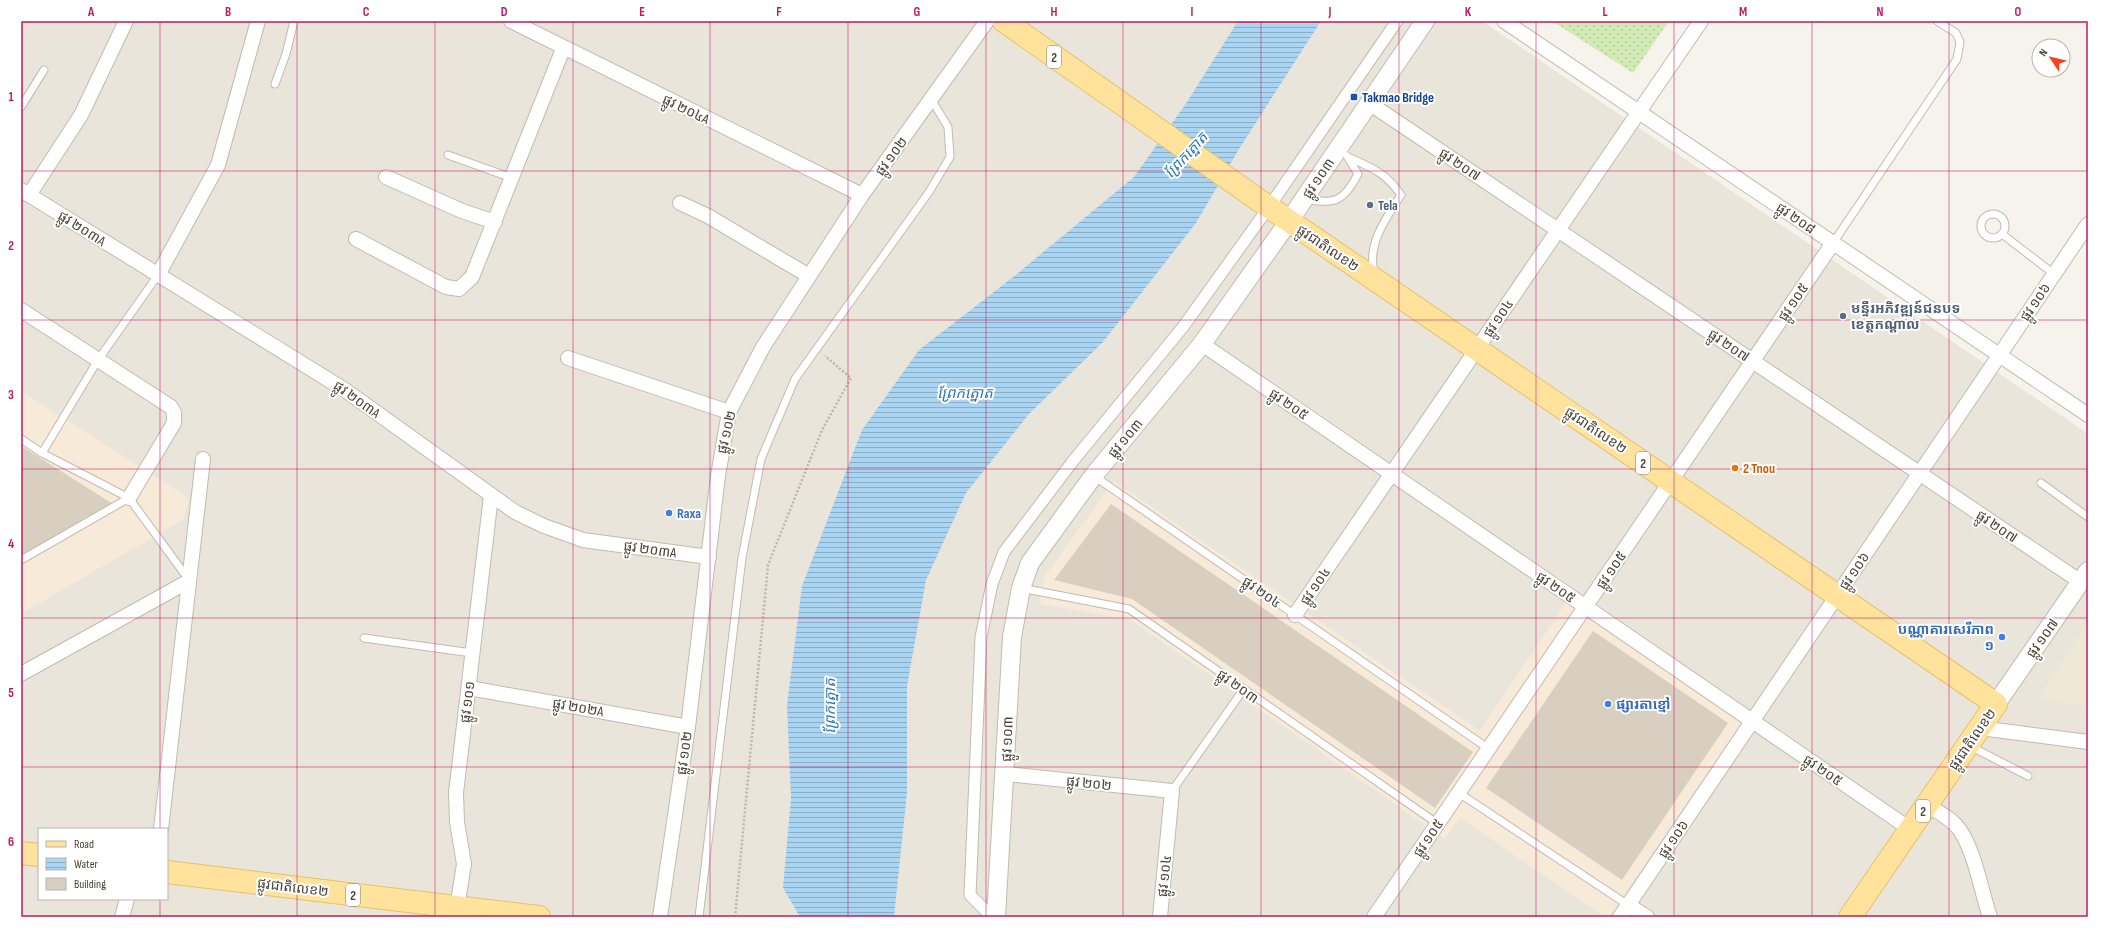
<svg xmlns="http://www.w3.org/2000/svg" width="2109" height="938" viewBox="0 0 2109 938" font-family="'Sofia Sans Condensed','Noto Sans Khmer',sans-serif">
	<defs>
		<pattern id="grass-dots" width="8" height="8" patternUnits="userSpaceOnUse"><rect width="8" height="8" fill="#d2eab5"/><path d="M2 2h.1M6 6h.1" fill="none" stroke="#b6ca9c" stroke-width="1.8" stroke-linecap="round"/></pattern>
		<pattern id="water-rules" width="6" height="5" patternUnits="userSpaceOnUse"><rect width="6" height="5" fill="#a9d4f2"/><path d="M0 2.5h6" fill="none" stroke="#8caec5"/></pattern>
	</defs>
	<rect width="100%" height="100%" fill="#f6f3ec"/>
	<path fill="#eae5da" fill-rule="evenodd" d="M21 21H1482L2088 434V917H21ZM39 829H167V899H39Z"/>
	<g fill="#f7ead8">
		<path d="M21 391 189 498 184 519 21 614Z"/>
		<path d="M1114 481 1480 731 1568 600 1743 721 1609 917H1605L1460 818 1445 839 1129 619 1040 604 1045 576Z"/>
	</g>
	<path fill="#efe8d6" d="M2088 624V707L2039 697Z"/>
	<path fill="url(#grass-dots)" d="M1552 21H1669L1633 73Z"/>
	<path fill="url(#water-rules)" d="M1238 21H1321L1239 149 1196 223 1103 342 1029 414 966 493 926 580 907 686V792L894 917H800L783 888 791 798 787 705 802 586 862 430 919 350 1012 278 1134 177 1187 102Z"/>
	<g fill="#d8cfc1">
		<path d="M21 446 113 504 21 558Z"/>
		<path d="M1111 504 1473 752 1435 808 1132 599 1054 580Z"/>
		<path d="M1593 631 1728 723 1622 880 1486 788Z"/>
	</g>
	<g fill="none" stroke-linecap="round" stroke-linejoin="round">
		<defs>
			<g id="service">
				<path d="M275 84 286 54 294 21"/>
				<path d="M21 107 44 70"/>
				<path d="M448 155 512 178"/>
				<path d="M1348 157C1372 168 1385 172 1401 195 1386 218 1367 244 1374 272"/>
				<path d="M1305 199C1335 205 1344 201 1358 174L1347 156"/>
				<circle cx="1993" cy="226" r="12"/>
				<path d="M2002 234 2054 274"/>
				<path d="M1833 243 1957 59 1960 42 1956 33 1937 21"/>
				<path d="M21 439 42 453 129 498 189 580"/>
				<path d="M42 453 98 360 158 275"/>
				<path d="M1094 476 1489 749"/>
				<path d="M2041 483 2088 517"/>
				<path d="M21 560 129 498"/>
				<path d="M1021 588 1129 609 1438 824"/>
				<path d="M364 638 472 653"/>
				<path d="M1970 746 2028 776"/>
				<path d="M1172 791 1243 690"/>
				<path d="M1459 793 1628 905"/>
				<path d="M699 917 742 558 761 459 795 379 929 192 950 157 948 127 931 99"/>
			</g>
			<path id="pedestrian" d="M992 917 970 895 981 637 992 584 1004 552 1073 461 1183 327 1269 207 1397 21"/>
			<g id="minor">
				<path d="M511 21 862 195"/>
				<path d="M1504 21 2088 415"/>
				<path d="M1369 103 2081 582"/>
				<path d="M386 177 462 211 495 222"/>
				<path d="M21 190 345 390 515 512 544 526 583 540 709 557"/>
				<path d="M29 195 81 115 126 21"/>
				<path d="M680 203 708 216 809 276"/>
				<path d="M356 239 446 287 459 289 472 277 563 49"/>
				<path d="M158 275 218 165 258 21"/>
				<path d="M21 310 171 407 174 413V423L129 498"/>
				<path d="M1202 344 1910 829"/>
				<path d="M568 358 729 412"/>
				<path d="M1295 615 1701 21"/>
				<path d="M21 674 189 581"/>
				<path d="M469 688 688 727"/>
				<path d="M1980 728 2088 742"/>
				<path d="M1006 774 1172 791 1160 917"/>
				<path d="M1927 805C1938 812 1951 818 1959 829 1975 851 1981 891 1990 917"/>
				<path d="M161 829 203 459"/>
				<path d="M1628 905 1647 917"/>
				<path d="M457 908 464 864 457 822 456 793 491 496"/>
				<path d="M122 917 127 899"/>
				<path d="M660 917 688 727 718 476 729 412 763 347 862 195 987 21"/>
				<path d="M1374 917 1833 243"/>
				<path d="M1620 917 2088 224"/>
			</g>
			<g id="tertiary">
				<path d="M1996 704 2088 571"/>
				<path d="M996 917 1012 637 1021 588 1030 563 1094 475 1202 344 1289 221 1425 21"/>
			</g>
			<g id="primary">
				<path d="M1004 21 1260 201 1996 704 1850 917"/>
				<path d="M21 853 39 855"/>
				<path d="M167 872 539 917"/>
			</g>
		</defs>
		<use href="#service" stroke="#c2bbae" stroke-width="9"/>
		<use href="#pedestrian" stroke="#c2bbae" stroke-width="13"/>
		<use href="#minor" stroke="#c2bbae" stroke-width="16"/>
		<use href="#tertiary" stroke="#c2bbae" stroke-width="20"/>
		<use href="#primary" stroke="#e6c16a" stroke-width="24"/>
		<path stroke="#c4b79f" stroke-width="2.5" stroke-dasharray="2 2" stroke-linecap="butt" d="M735 917 768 565 822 430 851 378 825 356"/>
		<use href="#service" stroke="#fff" stroke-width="7"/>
		<use href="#pedestrian" stroke="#fff" stroke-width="11"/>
		<use href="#minor" stroke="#fff" stroke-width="14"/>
		<use href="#tertiary" stroke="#fff" stroke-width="18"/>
		<use href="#primary" stroke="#ffe39c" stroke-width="22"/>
	</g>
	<path fill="none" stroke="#c2185b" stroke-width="1" stroke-opacity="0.55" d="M160 21V829M297 21V917M435 21V917M573 21V917M710 21V917M848 21V917M986 21V917M1123 21V917M1261 21V917M1399 21V917M1536 21V917M1674 21V917M1812 21V917M1949 21V917M21 171H2088M21 320H2088M21 469H2088M21 618H2088M21 767H2088M160 899V917"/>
	<rect fill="#1a4fb4" stroke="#fff" stroke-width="1.5" x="1350" y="93" width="8" height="8" rx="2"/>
	<g fill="#5c6f8a" stroke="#fff" stroke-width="1.5">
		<circle cx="1370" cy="205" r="4"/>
		<circle cx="1843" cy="316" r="4"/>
	</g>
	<circle fill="#e8710a" stroke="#fff" stroke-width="1.5" cx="1735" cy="468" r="4"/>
	<g fill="#3f7fe0" stroke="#fff" stroke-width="1.5">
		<circle cx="669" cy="513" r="4"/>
		<circle cx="2002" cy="637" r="4"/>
		<circle cx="1608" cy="704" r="4"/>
	</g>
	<g text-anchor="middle" stroke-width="4" stroke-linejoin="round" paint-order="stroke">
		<g fill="#fff" stroke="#817c74" stroke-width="1">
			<rect x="1047" y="46" width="14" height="22" rx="3"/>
			<rect x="1636" y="452" width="14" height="22" rx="3"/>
			<rect x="1916" y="800" width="14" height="22" rx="3"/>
			<rect x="346" y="884" width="14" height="22" rx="3"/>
		</g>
		<g font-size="13" font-weight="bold" fill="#4b4439">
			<text x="1054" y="62">2</text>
			<text x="1643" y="468">2</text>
			<text x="1923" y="816">2</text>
			<text x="353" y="900">2</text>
		</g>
		<g font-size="14" font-weight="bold" fill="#164399" stroke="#fff" text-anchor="start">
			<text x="1362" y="102">Takmao Bridge</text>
		</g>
		<g font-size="14" fill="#4b4439" stroke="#fff">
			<text transform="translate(686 109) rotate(26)" y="5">ផ្លូវ ២០៤A</text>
			<text transform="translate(891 156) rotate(-54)" y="5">ផ្លូវ ១០២</text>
			<text transform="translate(1460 164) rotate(34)" y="5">ផ្លូវ ២០៧</text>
			<text transform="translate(1318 178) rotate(-56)" y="5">ផ្លូវ ១០៣</text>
			<text transform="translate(1796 218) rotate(34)" y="5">ផ្លូវ ២០៨</text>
			<text transform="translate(82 228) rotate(32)" y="5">ផ្លូវ ២០៣A</text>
			<text transform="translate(1328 248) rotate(34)" y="5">ផ្លូវជាតិលេខ២</text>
			<text transform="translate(1793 302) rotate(-56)" y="5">ផ្លូវ ១០៥</text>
			<text transform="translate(2035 302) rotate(-56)" y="5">ផ្លូវ ១០៦</text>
			<text transform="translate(1498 318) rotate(-56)" y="5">ផ្លូវ ១០៤</text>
			<text transform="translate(1729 345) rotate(34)" y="5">ផ្លូវ ២០៧</text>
			<text transform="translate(357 399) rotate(35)" y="5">ផ្លូវ ២០៣A</text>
			<text transform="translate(1289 404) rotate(34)" y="5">ផ្លូវ ២០៥</text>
			<text transform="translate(1596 430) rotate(34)" y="5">ផ្លូវជាតិលេខ២</text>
			<text transform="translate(726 432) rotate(-77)" y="5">ផ្លូវ ១០២</text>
			<text transform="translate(1125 438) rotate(-50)" y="5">ផ្លូវ ១០៣</text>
			<text transform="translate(1997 526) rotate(34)" y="5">ផ្លូវ ២០៧</text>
			<text transform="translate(650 549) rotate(8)" y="5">ផ្លូវ ២០៣A</text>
			<text transform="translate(1611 570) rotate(-56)" y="5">ផ្លូវ ១០៥</text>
			<text transform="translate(1854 571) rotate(-56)" y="5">ផ្លូវ ១០៦</text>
			<text transform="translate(1315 586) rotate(-56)" y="5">ផ្លូវ ១០៤</text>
			<text transform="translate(1556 587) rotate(34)" y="5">ផ្លូវ ២០៥</text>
			<text transform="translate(1262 592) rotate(35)" y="5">ផ្លូវ ២០៤</text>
			<text transform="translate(2042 638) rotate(-55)" y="5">ផ្លូវ ១០៧</text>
			<text transform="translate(1238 686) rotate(35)" y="5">ផ្លូវ ២០៣</text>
			<text transform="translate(467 702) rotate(-83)" y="5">ផ្លូវ ១០១</text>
			<text transform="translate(578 707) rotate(10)" y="5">ផ្លូវ ២០២A</text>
			<text transform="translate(1007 739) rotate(-88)" y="5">ផ្លូវ ១០៣</text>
			<text transform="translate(1972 739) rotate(-55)" y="5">ផ្លូវជាតិលេខ២</text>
			<text transform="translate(684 753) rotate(-82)" y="5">ផ្លូវ ១០២</text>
			<text transform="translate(1823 770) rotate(34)" y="5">ផ្លូវ ២០៥</text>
			<text transform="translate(1089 783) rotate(6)" y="5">ផ្លូវ ២០២</text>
			<text transform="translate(1428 838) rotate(-56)" y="5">ផ្លូវ ១០៥</text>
			<text transform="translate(1673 839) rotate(-56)" y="5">ផ្លូវ ១០៦</text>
			<text transform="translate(1164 876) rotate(-84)" y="5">ផ្លូវ ១០៤</text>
			<text transform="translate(293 887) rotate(7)" y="5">ផ្លូវជាតិលេខ២</text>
		</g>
		<g font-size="14" font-weight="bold" fill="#4e5e75" stroke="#fff" text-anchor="start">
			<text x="1378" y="210">Tela</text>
			<text x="1851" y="313">មន្ទីរអភិវឌ្ឍន៍ជនបទ<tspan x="1851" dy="16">ខេត្តកណ្តាល</tspan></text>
		</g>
		<g font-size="14" font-weight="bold" fill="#c56008" stroke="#fff" text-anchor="start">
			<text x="1743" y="473">2 Tnou</text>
		</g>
		<g font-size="14" font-weight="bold" fill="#366cbe" stroke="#fff" text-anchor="start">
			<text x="677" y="518">Raxa</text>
			<text x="1994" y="634" text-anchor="end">បណ្ណាគារសេរីភាព<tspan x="1994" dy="16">១</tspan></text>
			<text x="1616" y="709">ផ្សារតាខ្មៅ</text>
		</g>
		<g font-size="15" font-style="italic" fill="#2e7ab2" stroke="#fff">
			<text transform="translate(1186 155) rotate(-47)" y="5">ព្រែកត្នោត</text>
			<text x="965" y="398">ព្រែកត្នោត</text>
			<text transform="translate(830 706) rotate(-90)" y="5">ព្រែកត្នោត</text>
		</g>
	</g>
	<rect width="2109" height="938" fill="none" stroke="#ffffff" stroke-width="44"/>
	<rect x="38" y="828" width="130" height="72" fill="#ffffff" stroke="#b7b4b0"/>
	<rect x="46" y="841" width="20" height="6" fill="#ffe39c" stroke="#b7b4b0"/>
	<text x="74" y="848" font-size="12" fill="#4b4439">Road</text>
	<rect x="46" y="858" width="20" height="12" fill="url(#water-rules)" stroke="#b7b4b0"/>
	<text x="74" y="868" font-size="12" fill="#4b4439">Water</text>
	<rect x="46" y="878" width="20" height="12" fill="#d8cfc1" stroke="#b7b4b0"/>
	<text x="74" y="888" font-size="12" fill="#4b4439">Building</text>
	<g transform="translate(2051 58) rotate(305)"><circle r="19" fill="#ffffff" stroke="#b7b4b0"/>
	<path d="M0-3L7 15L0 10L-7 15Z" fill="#fc3f1d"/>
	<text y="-6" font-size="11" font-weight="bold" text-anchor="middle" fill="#4b4439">N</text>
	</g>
	<rect x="22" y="22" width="2065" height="894" fill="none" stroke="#c2185b" stroke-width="1.5"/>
	<g font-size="13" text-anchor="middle" font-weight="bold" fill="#c2185b">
		<text x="91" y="16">A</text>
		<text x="228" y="16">B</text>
		<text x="366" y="16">C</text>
		<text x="504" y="16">D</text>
		<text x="642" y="16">E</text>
		<text x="779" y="16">F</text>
		<text x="917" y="16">G</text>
		<text x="1054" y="16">H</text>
		<text x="1192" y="16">I</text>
		<text x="1330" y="16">J</text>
		<text x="1468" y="16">K</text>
		<text x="1605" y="16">L</text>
		<text x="1743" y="16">M</text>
		<text x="1880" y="16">N</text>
		<text x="2018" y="16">O</text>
		<text x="11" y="101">1</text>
		<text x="11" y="250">2</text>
		<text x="11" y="399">3</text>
		<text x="11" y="548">4</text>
		<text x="11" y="697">5</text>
		<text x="11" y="846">6</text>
	</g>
</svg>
